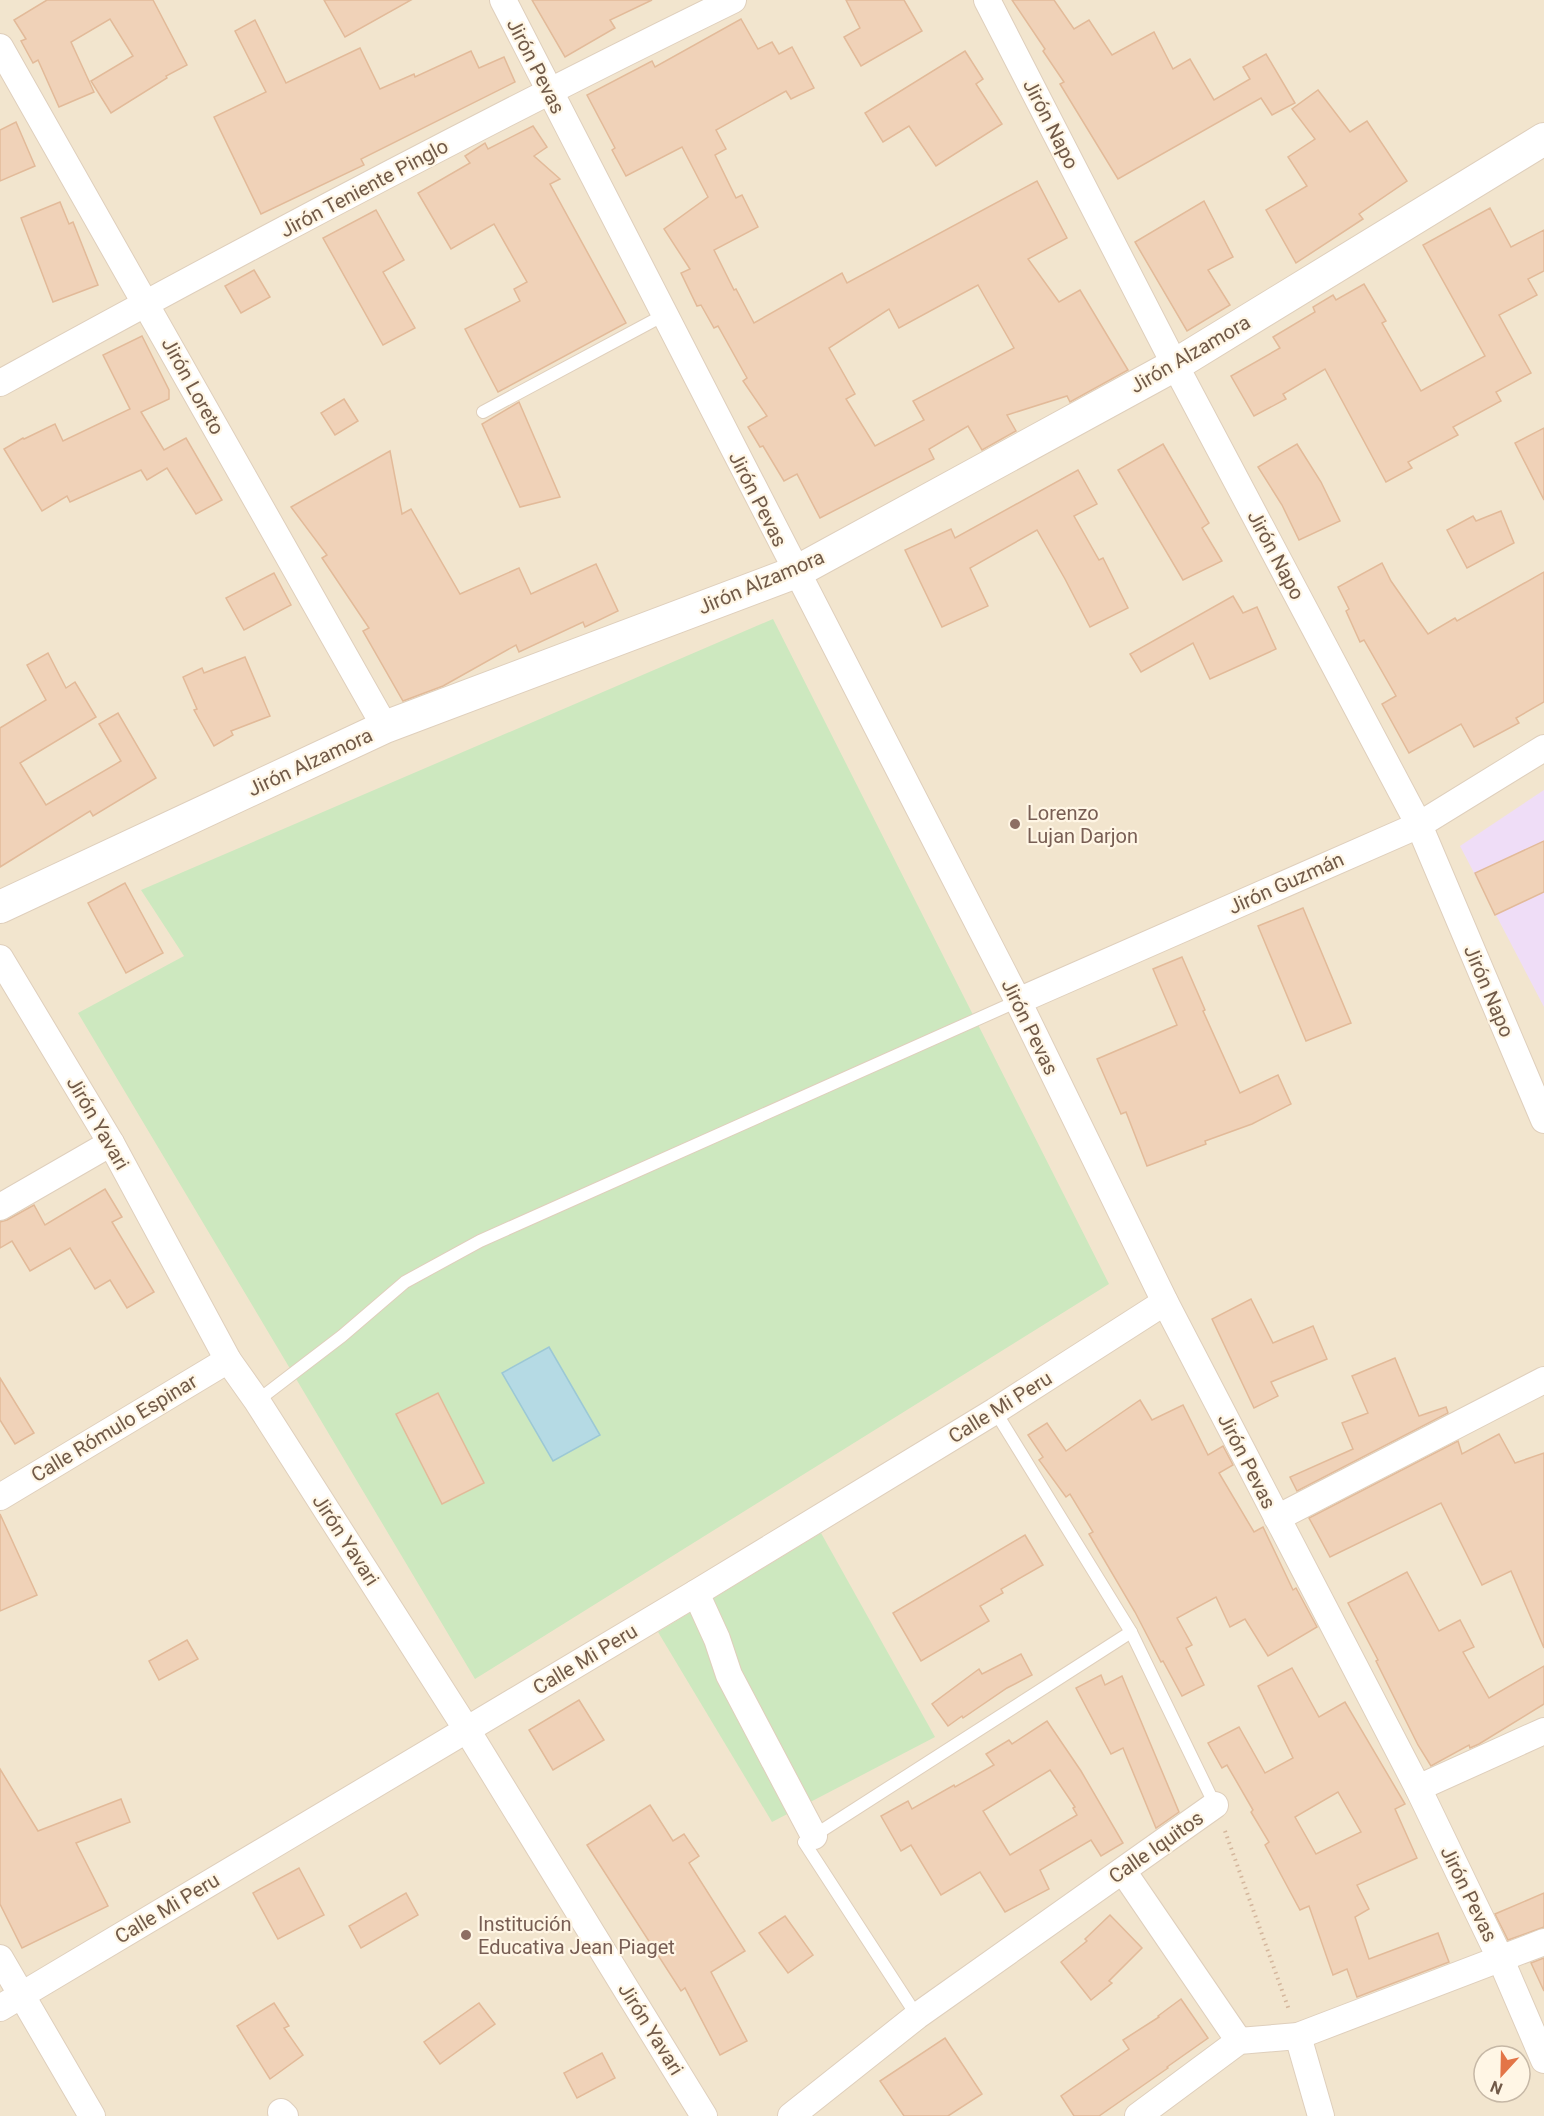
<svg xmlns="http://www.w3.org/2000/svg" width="1544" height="2116" viewBox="0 0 1544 2116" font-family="Roboto,sans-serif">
	<rect width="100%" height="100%" fill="#fbf2e0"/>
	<path fill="#f2e5ce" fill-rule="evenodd" d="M0 0H1544V2116H0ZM1484 2056H1520V2092H1484Z"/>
	<path fill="#efddf7" d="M1544 790V1007L1460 846Z"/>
	<g fill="#cde8bf">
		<path d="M773 619 1109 1284 475 1679 78 1013 184 956 141 890Z"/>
		<path d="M821 1533 935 1737 772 1822 658 1632Z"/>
	</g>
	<path fill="#b5dae4" stroke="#9cc8d5" stroke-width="1.5" d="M549 1347 600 1435 553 1461 502 1373Z"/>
	<g fill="#f0d2b8" stroke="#e2ba99" stroke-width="1.5" fill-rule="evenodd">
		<path d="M47 0H153L187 65 166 76 167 78 111 113 91 81 133 56 110 19 71 42 94 92 59 107 38 60 33 63 21 41 26 39 14 20Z"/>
		<path d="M324 0H411L345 37Z"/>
		<path d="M532 0H652L610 20 615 28 565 57Z"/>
		<path d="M846 0H904L922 31 861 66 844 37 860 28Z"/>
		<path d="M1012 0H1054L1074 29 1089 20 1112 55 1154 32 1173 69 1190 59 1214 100 1250 79 1243 67 1266 54 1295 103 1272 115 1261 98 1118 179 1060 84 1064 82 1043 51 1045 49Z"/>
		<path d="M741 19 758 49 772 42 779 54 792 47 814 88 791 99 786 91 716 130 726 149 715 155 736 198 742 195 758 227 714 250 734 290 736 289 754 323 842 273 847 283 1037 181 1067 238 1028 259 1059 302 1080 290 1128 370 1070 402 1067 396 1007 415 1016 431 982 450 968 426 929 449 934 459 820 518 797 474 784 481 763 446 760 447 748 427 767 416 743 381 747 378 718 326 714 328 701 305 697 306 681 273 690 269 664 229 708 197 682 147 626 176 612 150 615 148 587 95 652 61 655 67ZM978 285 1014 348 913 401 924 420 875 446 846 399 855 394 829 348 889 309 899 328Z"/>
		<path d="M255 20 286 83 360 48 380 89 414 74 415 77 471 51 479 68 504 57 515 82 361 159 364 165 261 214 214 117 266 92 235 31Z"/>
		<path d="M965 51 983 79 976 84 1002 124 936 166 909 126 883 142 865 113Z"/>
		<path d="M1318 90 1350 132 1367 121 1407 181 1359 214 1363 219 1296 263 1266 210 1307 186 1288 157 1315 139 1292 109Z"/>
		<path d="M16 122 35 166 0 181V130Z"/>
		<path d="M533 126 547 147 534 156 560 179 550 184 626 323 498 392 465 329 520 301 514 289 527 282 494 224 451 249 418 193 470 163 465 156 485 143 488 149Z"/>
		<path d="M1204 201 1233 257 1208 270 1230 305 1187 331 1135 242Z"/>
		<path d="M60 202 69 224 73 222 98 285 53 302 21 218Z"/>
		<path d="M1490 208 1511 247 1544 230V271L1528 279 1537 295 1499 315 1531 373 1496 392 1501 401 1453 427 1458 435 1408 462 1412 468 1386 482 1325 369 1283 394 1286 399 1254 416 1231 376 1280 348 1273 337 1315 312 1313 307 1333 295 1336 300 1364 284 1386 321 1382 323 1421 391 1485 356 1423 245Z"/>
		<path d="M376 210 404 260 383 272 415 328 383 345 323 238Z"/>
		<path d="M254 270 270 297 241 313 225 286Z"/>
		<path d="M142 336 169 390V399L141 412 164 450 186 438 222 500 196 514 167 468 147 480 141 470 70 502 67 496 42 511 4 449 23 438 24 439 55 424 63 441 130 409 103 355Z"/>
		<path d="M344 399 358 421 335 435 321 413Z"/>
		<path d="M519 402 560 497 520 507 482 424Z"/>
		<path d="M1544 428V500L1515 443Z"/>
		<path d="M1163 444 1209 523 1202 528 1222 561 1183 580 1118 470Z"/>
		<path d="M1297 444 1321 482 1340 521 1299 540 1282 505 1258 467Z"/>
		<path d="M390 451 402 514 411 509 460 594 519 568 531 594 596 564 618 611 585 627 583 622 519 652 516 645 443 686 403 701 363 631 369 628 322 558 327 555 291 507Z"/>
		<path d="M1078 470 1097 504 1074 516 1099 560 1103 558 1128 608 1090 627 1065 579 1037 530 970 568 988 606 942 627 905 550 951 529 955 538Z"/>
		<path d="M1501 511 1514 543 1467 568 1447 530 1473 516 1476 521Z"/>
		<path d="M1382 563 1391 581 1428 634 1455 618 1457 621 1544 572V702L1516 718 1519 723 1474 747 1461 724 1409 753 1382 704 1396 696 1364 640 1360 642 1346 611 1349 609 1338 587Z"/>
		<path d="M274 573 291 605 244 630 226 598Z"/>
		<path d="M1233 596 1243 613 1257 607 1276 649 1210 679 1193 643 1141 672 1130 654Z"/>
		<path d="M48 653 66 688 75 682 96 717 20 763 46 805 121 761 99 724 118 713 156 778 93 816 90 811 0 867V728L46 700 27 665Z"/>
		<path d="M245 657 270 716 231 731 233 735 214 746 194 710 197 709 183 677 202 668 204 673Z"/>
		<path d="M1544 841V892L1495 915 1475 873Z"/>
		<path d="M125 883 163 953 126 973 88 903Z"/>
		<path d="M1303 908 1351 1023 1306 1041 1258 926Z"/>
		<path d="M1182 957 1205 1010 1203 1011 1240 1093 1278 1075 1291 1104 1252 1124 1205 1141 1206 1144 1147 1166 1126 1112 1121 1114 1097 1059 1177 1025 1153 969Z"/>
		<path d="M105 1189 122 1217 112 1222 154 1292 127 1308 110 1280 95 1289 70 1248 30 1271 12 1241 0 1248V1222L7 1220 34 1205 45 1225Z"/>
		<path d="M1251 1299 1273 1343 1313 1326 1327 1359 1271 1382 1278 1396 1254 1408 1212 1319Z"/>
		<path d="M1395 1358 1419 1416 1446 1407 1448 1413 1297 1491 1290 1477 1353 1449 1342 1423 1368 1413 1352 1376Z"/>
		<path d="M0 1378 34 1433 15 1444 0 1420Z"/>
		<path d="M438 1393 484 1483 442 1504 396 1414Z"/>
		<path d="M1140 1400 1152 1420 1183 1405 1208 1455 1223 1446 1233 1465 1219 1473 1254 1532 1263 1527 1293 1590 1296 1588 1317 1627 1268 1656 1245 1619 1230 1627 1216 1597 1177 1618 1192 1645 1186 1648 1204 1685 1182 1696 1163 1661 1161 1662 1135 1612 1089 1534 1093 1532 1070 1494 1066 1497 1039 1460 1043 1457 1028 1435 1047 1423 1066 1451Z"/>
		<path d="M1499 1434 1515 1463 1544 1453V1648L1511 1571 1482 1585 1441 1503 1330 1557 1309 1518 1458 1441 1462 1454Z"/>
		<path d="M0 1514 37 1595 0 1611Z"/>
		<path d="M1025 1535 1043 1565 1001 1589 1003 1593 980 1606 989 1621 921 1661 893 1613Z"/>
		<path d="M1407 1572 1439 1631 1460 1620 1474 1647 1463 1652 1489 1698 1544 1666V1704L1479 1744 1470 1748 1469 1745 1431 1766 1418 1745 1376 1661 1378 1660 1348 1603Z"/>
		<path d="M187 1640 198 1659 159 1680 149 1661Z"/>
		<path d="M1021 1654 1032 1675 1007 1688 963 1718 962 1716 948 1726 932 1704 979 1669 982 1674Z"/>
		<path d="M1292 1668 1319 1717 1345 1702 1405 1804 1395 1809 1417 1858 1357 1885 1369 1909 1355 1917 1369 1959 1438 1933 1449 1962 1357 1997 1347 1969 1333 1975 1309 1906 1300 1910 1265 1845 1269 1842 1251 1812 1253 1810 1227 1765 1222 1768 1208 1743 1239 1727 1265 1773 1293 1758 1258 1686ZM1338 1792 1361 1832 1316 1854 1295 1817Z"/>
		<path d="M1101 1675 1105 1685 1122 1676 1179 1812 1156 1828 1123 1748 1111 1754 1076 1688Z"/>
		<path d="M579 1700 604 1740 553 1770 529 1730Z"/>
		<path d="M1047 1721 1081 1771 1123 1843 1101 1856 1091 1840 1040 1870 1049 1889 1005 1912 980 1872 941 1895 911 1845 901 1851 881 1816 908 1801 912 1809 954 1785 955 1787 994 1765 986 1754 1009 1740 1012 1744ZM1050 1770 1075 1807 1073 1808 1077 1815 1010 1855 983 1811Z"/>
		<path d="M0 1769 38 1831 121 1799 130 1822 76 1843 108 1906 22 1948 0 1904Z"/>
		<path d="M650 1805 673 1841 684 1834 699 1856 689 1863 745 1951 711 1972 747 2041 720 2055 685 1988 681 1991 587 1845Z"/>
		<path d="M299 1868 324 1915 278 1939 253 1893Z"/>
		<path d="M406 1893 418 1915 361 1948 349 1926Z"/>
		<path d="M1544 1893V1927L1508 1940 1495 1914Z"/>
		<path d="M1110 1915 1142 1948 1109 1981 1112 1983 1091 2000 1061 1962 1087 1941 1085 1939Z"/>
		<path d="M785 1916 813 1955 788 1973 759 1933Z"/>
		<path d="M1544 1958V1991L1531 1963Z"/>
		<path d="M1181 1999 1208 2038 1167 2067 1168 2068 1099 2116H1074L1061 2096 1129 2049 1123 2040 1159 2017 1158 2016Z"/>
		<path d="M274 2003 289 2026 284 2028 303 2055 270 2079 237 2026Z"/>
		<path d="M479 2003 495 2024 440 2064 424 2042Z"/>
		<path d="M945 2038 982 2094 948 2116H904L880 2081Z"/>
		<path d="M602 2053 615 2078 577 2098 564 2073Z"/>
	</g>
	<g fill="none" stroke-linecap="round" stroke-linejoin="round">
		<defs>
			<g id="service">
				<path d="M483 412 664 315"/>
				<path d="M257 1401 342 1336 405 1282 480 1241 1018 1001"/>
				<path d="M995 1411 1131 1632 1215 1805"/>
				<path d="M917 2016 804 1842 1131 1632"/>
			</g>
			<g id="minor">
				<path d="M503 0 1018 1001 1165 1302 1418 1788 1501 1960 1544 2060"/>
				<path d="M987 0 1175 365 1419 825 1544 1120"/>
				<path d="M0 47 385 727"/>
				<path d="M0 383C242 250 485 121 733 0"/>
				<path d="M0 958 111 1143 228 1360 257 1401 467 1730 704 2116"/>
				<path d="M1018 1001 1419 825 1544 748"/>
				<path d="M0 1207 111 1143"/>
				<path d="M0 1497 228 1360"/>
				<path d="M1277 1518 1544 1380"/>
				<path d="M696 1593 717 1639 729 1675 814 1836"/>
				<path d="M1418 1788 1544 1731"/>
				<path d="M1123 1871 1239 2041"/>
				<path d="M0 1958 92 2116"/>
				<path d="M0 2008 696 1593 995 1411 1165 1302"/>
				<path d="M1298 2036 1321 2116"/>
				<path d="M281 2112 285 2116"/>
				<path d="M791 2116 917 2016 1215 1805"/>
				<path d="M1138 2116 1239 2041 1298 2036 1544 1942"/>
			</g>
			<path id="tertiary" d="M0 907 385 727 796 572 1175 365 1544 139"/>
		</defs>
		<use href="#service" stroke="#dfcfbc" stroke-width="14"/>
		<use href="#minor" stroke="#dfcfbc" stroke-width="28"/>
		<use href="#tertiary" stroke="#dfcfbc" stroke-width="34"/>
		<path stroke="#d4b69c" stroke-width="4" stroke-dasharray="1.5 4.5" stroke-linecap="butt" d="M1225 1831 1289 2010"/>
		<use href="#service" stroke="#fff" stroke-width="12"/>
		<use href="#minor" stroke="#fff" stroke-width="26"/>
		<use href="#tertiary" stroke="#fff" stroke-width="32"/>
	</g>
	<g fill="#8d6e63" stroke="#fff6e5" stroke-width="2">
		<circle cx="1015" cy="824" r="6"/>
		<circle cx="466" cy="1935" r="6"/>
	</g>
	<g text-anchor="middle" stroke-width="4.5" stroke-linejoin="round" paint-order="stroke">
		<g font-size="20" fill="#715a48" stroke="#fff6e5">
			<text transform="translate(536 66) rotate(63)" y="7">Jirón Pevas</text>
			<text transform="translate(1051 124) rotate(63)" y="7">Jirón Napo</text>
			<text transform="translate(364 188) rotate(-28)" y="7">Jirón Teniente Pinglo</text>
			<text transform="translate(1190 354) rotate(-30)" y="7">Jirón Alzamora</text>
			<text transform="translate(193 386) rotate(61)" y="7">Jirón Loreto</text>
			<text transform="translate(758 499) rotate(63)" y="7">Jirón Pevas</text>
			<text transform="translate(1276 555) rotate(62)" y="7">Jirón Napo</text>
			<text transform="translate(761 582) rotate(-23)" y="7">Jirón Alzamora</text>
			<text transform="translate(310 762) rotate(-25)" y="7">Jirón Alzamora</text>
			<text transform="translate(1286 883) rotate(-24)" y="7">Jirón Guzmán</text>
			<text transform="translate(1489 991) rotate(67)" y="7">Jirón Napo</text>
			<text transform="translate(1030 1027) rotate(64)" y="7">Jirón Pevas</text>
			<text transform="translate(98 1123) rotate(60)" y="7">Jirón Yavari</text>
			<text transform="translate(1000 1407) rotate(-32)" y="7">Calle Mi Peru</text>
			<text transform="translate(114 1428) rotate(-31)" y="7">Calle Rómulo Espinar</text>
			<text transform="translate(1247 1461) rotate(63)" y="7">Jirón Pevas</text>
			<text transform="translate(346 1540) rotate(57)" y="7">Jirón Yavari</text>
			<text transform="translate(585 1659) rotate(-31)" y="7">Calle Mi Peru</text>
			<text transform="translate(1156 1847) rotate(-35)" y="7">Calle Iquitos</text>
			<text transform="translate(1469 1894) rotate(64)" y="7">Jirón Pevas</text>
			<text transform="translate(167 1908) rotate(-31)" y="7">Calle Mi Peru</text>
			<text transform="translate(651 2029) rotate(58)" y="7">Jirón Yavari</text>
		</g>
		<g font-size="20" fill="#785e54" stroke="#fff6e5" text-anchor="start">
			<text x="1027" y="820">Lorenzo<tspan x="1027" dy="23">Lujan Darjon</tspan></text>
			<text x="478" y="1931">Institución<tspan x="478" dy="23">Educativa Jean Piaget</tspan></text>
		</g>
	</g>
	<g transform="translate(1502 2074) rotate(202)"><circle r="28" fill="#fff6e5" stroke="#c6b8a6" stroke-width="1.5"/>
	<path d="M0-4.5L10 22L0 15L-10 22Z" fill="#e37547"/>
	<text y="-9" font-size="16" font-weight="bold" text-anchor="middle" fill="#715a48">N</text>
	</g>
</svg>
